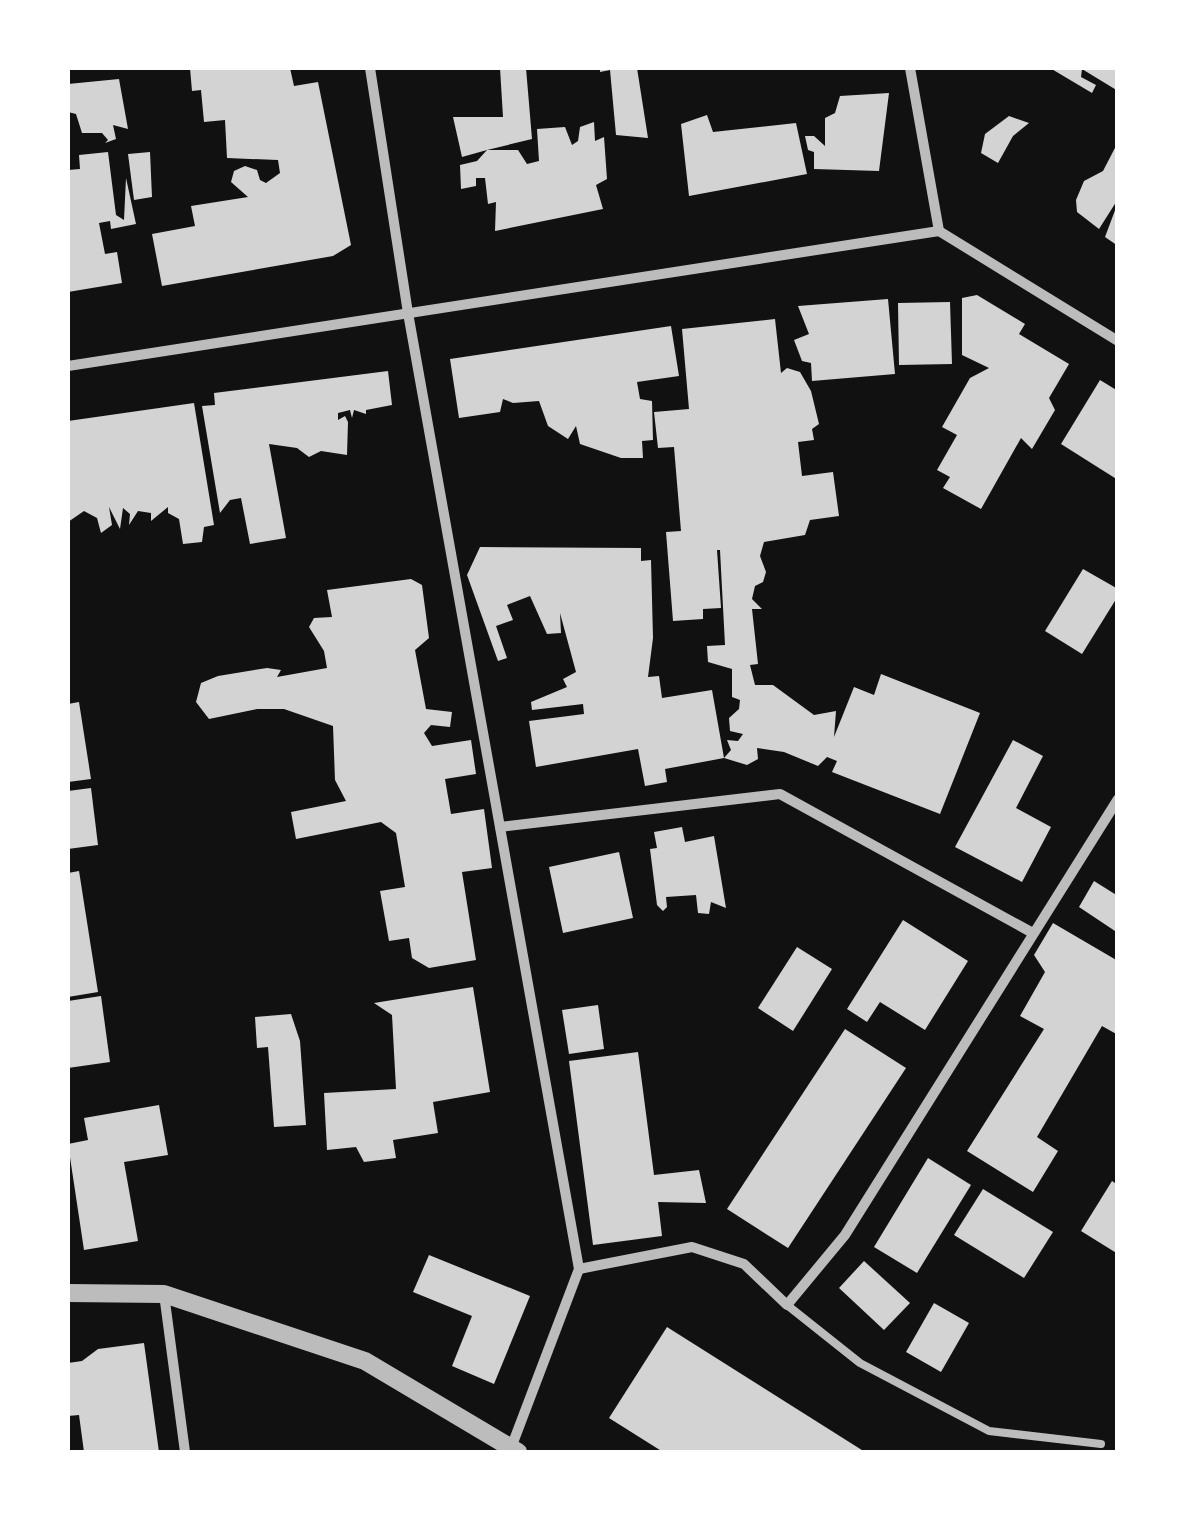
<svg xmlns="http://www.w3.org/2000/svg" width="1185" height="1520" viewBox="0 0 1185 1520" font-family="Helvetica,sans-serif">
	<rect width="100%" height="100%" fill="#111"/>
	<g fill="#d3d3d3">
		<path d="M190 68H290L294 86 318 82 351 245 333 256 162 286 152 234 195 226 191 206 248 197 231 182 234 171 245 166 257 170 260 180 266 183 280 173 278 160 227 158 225 120 204 122 201 90 192 91Z"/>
		<path d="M500 68H526L532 139 487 150H518L527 164 539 161 537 129 565 127 572 145 578 141 580 127 594 122 595 141 604 137 607 179 596 185 603 209 495 231 496 202 488 204 485 178H476V186L461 189 460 165 477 161 487 150 462 157 453 117H503Z"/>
		<path d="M600 68H637L648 138 616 135 610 70 600 72Z"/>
		<path d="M1050 68H1118V91L1082 69 1081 77 1096 85 1092 93Z"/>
		<path d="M119 79 128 129 113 125 116 139 105 143 108 140 102 133H82L76 114 68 112V84Z"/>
		<path d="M889 93 879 171 814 169V152L808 150 805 136H814L825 146V118L835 113 840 96Z"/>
		<path d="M707 115 713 132 796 123 807 174 689 196 681 124Z"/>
		<path d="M1009 116 1029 123 1013 136 998 163 981 153 985 134Z"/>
		<path d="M1118 142V199L1099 229 1077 212 1076 200 1084 181 1103 171Z"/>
		<path d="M108 152 116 215 124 220 126 178 136 224 111 229 110 221 99 223 105 254 117 252 122 283 68 292V170L80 169 79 155Z"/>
		<path d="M150 152 152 197 134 200 128 154Z"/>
		<path d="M1117 205H1118V246L1105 237Z"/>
		<path d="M977 295 1025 324 1019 334 1069 364 1049 398 1055 410 1032 449 1021 438 981 509 943 488 950 477 937 470 957 435 942 427 970 378 989 368 962 355V298Z"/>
		<path d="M888 299 895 374 812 381 811 363 802 361 794 340 809 334 798 306Z"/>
		<path d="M950 302 952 364 899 365 898 303Z"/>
		<path d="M775 319 781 373 787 368 800 372 811 391 819 424 812 429 814 440 798 442 802 476 833 472 839 516 810 520 805 535 764 542 760 556 766 572 763 582 755 586 752 599 762 609H752L758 664 750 665 755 685H773L814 715 836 711 834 737 854 687 874 695 881 674 980 713 940 814 832 772 837 761 827 757 818 766 784 752 757 748 758 759 747 765 724 758 731 750 727 740 738 741 743 734 730 731 729 718 739 709 740 700 732 697V669L708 662 707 646 725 645 720 550H717L721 608 703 609V619L673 621 666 532 681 531 674 447 658 448 654 412 689 409 682 329Z"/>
		<path d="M671 326 679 376 637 382 640 399 652 401 653 440 642 441 643 458H621L580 444 576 426 568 439 548 426 539 401 513 403 503 399 500 412 459 418 450 359Z"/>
		<path d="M388 371 392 405 366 410V414L354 410 352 418 350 410 338 413V420L345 416 348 422 347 455 321 451 309 457 297 448 269 444 286 538 250 544 241 498 230 500 220 513 202 406 215 405 214 393Z"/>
		<path d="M1100 380 1118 391V480L1061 444Z"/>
		<path d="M194 403 214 525 204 527 202 542 183 544 179 519 168 513V507L151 521V513L138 511 129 525 130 514 123 508 120 529 109 507 112 525 101 533 97 518 84 511 68 522V421Z"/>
		<path d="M480 547 641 548V561L651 560 653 638 648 677 659 676 662 698 712 690 724 758 665 769 667 782 645 786 638 749 536 767 529 721 584 714 583 704 532 710 531 702 567 687 563 679 576 672 560 613 561 633 547 634 530 596 507 605 513 620 496 626 507 658 498 661 467 575Z"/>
		<path d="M1083 569 1118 589V596L1082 654 1045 631Z"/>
		<path d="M411 579 422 585 429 638 415 650 426 709 452 712 450 727 431 725 424 733 432 746 471 740 476 774 445 779 451 814 484 809 492 868 462 872 476 960 429 968 412 958 409 938 389 941 380 891 405 887 396 833 381 822 296 839 291 812 346 801 335 780 333 726 284 709H257L209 719 196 702 201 683 218 676 267 668 281 670 277 677 327 668 324 651 309 627 314 618 332 617 327 590Z"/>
		<path d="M79 702 91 779 68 782V704Z"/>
		<path d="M1013 740 1043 756 1016 808 1051 827 1022 882 955 847Z"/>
		<path d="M91 788 98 845 68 849V791Z"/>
		<path d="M682 827 685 842 714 836 726 908 711 902 709 914 698 913 696 895 666 897 667 907 663 911 657 905 650 849 657 848 654 832Z"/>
		<path d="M619 852 633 918 563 933 549 867Z"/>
		<path d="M79 871 98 992 68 997V873Z"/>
		<path d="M1094 881 1118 896V933L1079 907Z"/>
		<path d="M903 920 968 961 925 1030 880 1002 867 1022 847 1009Z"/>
		<path d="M1053 923 1118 961V1035L1102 1026 1037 1137 1058 1151 1033 1192 967 1151 1044 1029 1020 1016 1045 972 1034 955Z"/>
		<path d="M797 947 832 969 793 1031 758 1008Z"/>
		<path d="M473 987 490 1092 433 1102 438 1133 393 1140 396 1158 364 1162 356 1147 327 1150 324 1093 396 1089 392 1015 374 1003Z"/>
		<path d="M101 996 110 1062 68 1068V1001Z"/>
		<path d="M598 1005 604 1049 569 1054 562 1010Z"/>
		<path d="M291 1014 300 1041 306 1125 274 1127 268 1047 257 1048 255 1017Z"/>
		<path d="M845 1029 906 1068 788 1248 727 1209Z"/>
		<path d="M638 1052 654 1175 699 1170 706 1203 658 1202 662 1236 593 1245 569 1061Z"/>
		<path d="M159 1105 168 1155 124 1162 138 1241 84 1250 68 1144 88 1140 84 1118Z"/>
		<path d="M928 1158 971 1185 917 1273 874 1247Z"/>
		<path d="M1112 1181 1118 1185V1254L1081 1231Z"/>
		<path d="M983 1189 1053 1232 1024 1278 954 1235Z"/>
		<path d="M429 1255 530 1296 494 1384 452 1366 472 1316 413 1292Z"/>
		<path d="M864 1261 910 1303 884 1330 839 1288Z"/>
		<path d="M934 1303 969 1323 941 1372 906 1352Z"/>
		<path d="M667 1327 865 1452H663L609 1418Z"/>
		<path d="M144 1343 159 1452H84L79 1415 68 1416V1363L82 1361 98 1349Z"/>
	</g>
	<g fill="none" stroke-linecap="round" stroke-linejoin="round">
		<path stroke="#bcbcbc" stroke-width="8" d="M787 1305 860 1363 989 1431 1101 1444"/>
		<g stroke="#bcbcbc" stroke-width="10">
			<path d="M370 68 408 313 579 1269 511 1448"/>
			<path d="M910 68 939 231"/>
			<path d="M68 366 939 231 1118 341"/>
			<path d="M500 827 780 794 1031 932"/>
			<path d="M579 1269 692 1247 744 1264 787 1305 845 1235 1118 799"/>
			<path d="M164 1294 185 1452"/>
		</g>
		<path stroke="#bcbcbc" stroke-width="18" d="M68 1293 164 1294 365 1361 518 1452"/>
	</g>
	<rect width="1185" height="1520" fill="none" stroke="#ffffff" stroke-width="140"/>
</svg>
